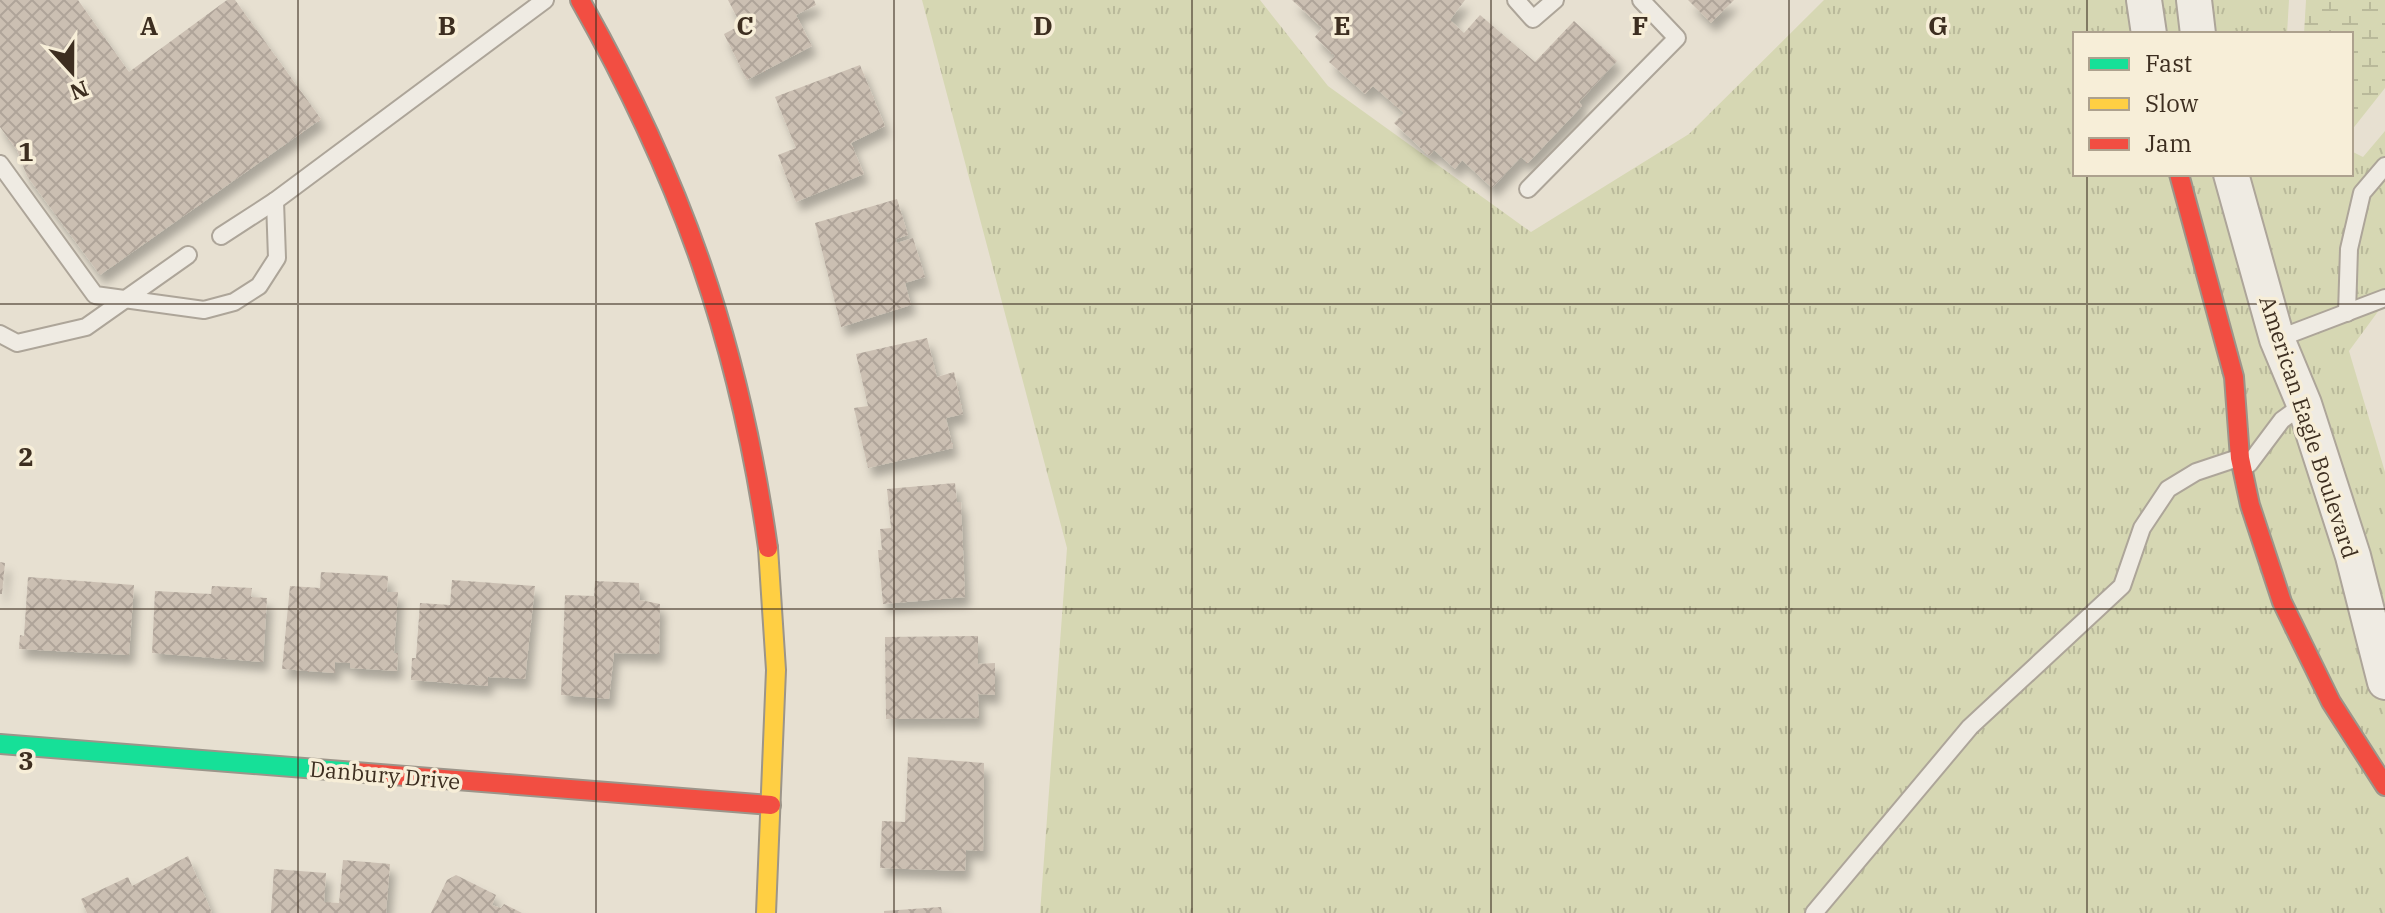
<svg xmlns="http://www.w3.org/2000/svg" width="2385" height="913" viewBox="0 0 2385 913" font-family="'IBM Plex Serif',serif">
	<defs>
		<pattern id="grass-tufts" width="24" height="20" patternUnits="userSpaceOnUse" patternTransform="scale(2)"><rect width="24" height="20" fill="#d6d7b3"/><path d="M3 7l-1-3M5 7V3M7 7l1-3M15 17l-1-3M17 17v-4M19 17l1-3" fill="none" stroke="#b9b99a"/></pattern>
		<pattern id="wetland-marsh" width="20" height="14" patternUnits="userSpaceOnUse" patternTransform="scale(2)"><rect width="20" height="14" fill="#d6d7b3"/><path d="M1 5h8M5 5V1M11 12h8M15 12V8" fill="none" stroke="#b9b99a"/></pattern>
		<pattern id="building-cross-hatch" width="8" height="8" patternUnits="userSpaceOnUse" patternTransform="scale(2)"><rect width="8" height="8" fill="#cbbfb2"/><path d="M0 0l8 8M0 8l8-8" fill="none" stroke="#afa499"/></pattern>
		<filter id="shadow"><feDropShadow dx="5" dy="9" stdDeviation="4" flood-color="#0004"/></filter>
	</defs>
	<rect width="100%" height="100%" fill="#e7e0d1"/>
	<path fill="url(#grass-tufts)" d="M922 0H1260L1328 86 1531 232 1689 134 1824 0H2289L2287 34H2075V174H2351V151L2363 157 2385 131V302L2349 351 2385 472V913H1040L1067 548Z"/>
	<path fill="url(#wetland-marsh)" d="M2306 0H2385V88L2351 131V34H2304Z"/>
	<g fill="url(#building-cross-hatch)" filter="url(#shadow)">
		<path d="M0 0H78L129 72 227 0H235L321 119 100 275 27 176 17 150 0 127Z"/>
		<path d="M728 0H814L816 5 796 15 812 46 747 80 724 34 741 25Z"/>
		<path d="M1292 0H1465L1450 20 1464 33 1480 15 1535 62 1574 21 1617 61 1579 102 1582 106 1528 163 1521 157 1492 188 1462 160 1455 169 1434 150 1429 156 1394 123 1404 113 1373 86 1365 94 1329 62 1335 56 1315 37 1322 28Z"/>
		<path d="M1688 0H1734L1711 23Z"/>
		<path d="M860 65 885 126 851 143 864 174 796 202 778 155 796 148 775 97Z"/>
		<path d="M897 199 908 235 896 239 897 243 913 238 925 277 905 283 911 305 841 327 815 223Z"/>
		<path d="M927 338 937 377 954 372 963 414 946 418 953 448 868 468 854 408 868 406 856 354Z"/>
		<path d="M955 483 957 502H961L965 597 883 604 878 550H882L880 529 891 528 887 489Z"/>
		<path d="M0 562 5 563 2 594H0Z"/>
		<path d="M321 572 388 576 387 592H398L394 653H398L397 671 350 668V663L335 662V673L282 669 290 586 320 588Z"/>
		<path d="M28 577 134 585 129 655 19 649 20 635 24 636Z"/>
		<path d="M452 580 535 586 525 679 488 677V686L411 680 412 658H416L420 603 450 605Z"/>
		<path d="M595 581 639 583 640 600 660 604 659 654 614 653 609 699 561 695 565 595 594 596Z"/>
		<path d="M212 586 252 588 251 597 267 598 263 662 152 653 155 591 211 594Z"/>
		<path d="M978 636V664L995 663V695L978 694 979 718 886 719 885 637Z"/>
		<path d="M908 757 984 763 983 851 966 850 965 871 880 868 882 821 905 822Z"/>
		<path d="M188 856 212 913H87L81 899 128 877 132 886Z"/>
		<path d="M343 860 390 864 386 913H271L274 869 326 873 324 902 339 903Z"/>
		<path d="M456 875 496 895 492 905 501 908 504 904 522 913H431L447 880Z"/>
		<path d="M941 907 942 913H884V911Z"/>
	</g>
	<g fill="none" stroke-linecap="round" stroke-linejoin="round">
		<defs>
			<g id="lane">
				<path d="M1516 0 1533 19 1555 0"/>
				<path d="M0 164 95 295 204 310 234 302 259 286 277 258 275 201 545 0"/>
				<path d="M1528 189 1677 38 1641 0"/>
				<path d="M221 236 275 201"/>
				<path d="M2347 313 2349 249 2362 193 2385 166"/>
				<path d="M0 334 17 343 86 327 188 255"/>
				<path d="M2277 339 2385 298"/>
				<path d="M2249 464 2282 420 2304 404"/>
				<path d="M1814 913 1970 727 2122 586 2142 528 2168 489 2196 472 2238 458"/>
			</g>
			<g id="street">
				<path d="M2144 0 2149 34"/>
				<path d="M2194 0 2198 34"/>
				<path d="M2231 174 2277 339 2304 404 2353 556 2385 682"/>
			</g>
			<path id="fast" d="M0 744 355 772"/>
			<path id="slow" d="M766 913 776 670 768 548"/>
			<g id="jam">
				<path d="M580 0C682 180 739 343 768 548"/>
				<path d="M2179 174 2234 377 2240 458 2250 505 2282 602 2331 702 2385 786"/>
				<path d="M355 772 771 805"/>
			</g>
		</defs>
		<use href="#lane" stroke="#ada599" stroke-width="20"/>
		<use href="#street" stroke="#ada599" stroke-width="38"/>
		<use href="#fast" stroke="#9c958a" stroke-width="22"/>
		<use href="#slow" stroke="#9c958a" stroke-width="22"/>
		<use href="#jam" stroke="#9c958a" stroke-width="22"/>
		<use href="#lane" stroke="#efebe3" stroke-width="16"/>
		<use href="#street" stroke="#efebe3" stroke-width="34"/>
		<use href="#fast" stroke="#16e098" stroke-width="18"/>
		<use href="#slow" stroke="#ffcf43" stroke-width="18"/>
		<use href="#jam" stroke="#f24e42" stroke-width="18"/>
	</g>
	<path fill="none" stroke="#3d2e20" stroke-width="2" stroke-opacity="0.55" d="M298 0V913M596 0V913M894 0V913M1192 0V913M1491 0V913M1789 0V913M2087 0V34M2087 174V913M0 304H2385M0 609H2385"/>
	<g text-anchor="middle" stroke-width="7" stroke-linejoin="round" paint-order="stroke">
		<g font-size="22" fill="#3d2e20" stroke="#f7eed8">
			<text transform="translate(2309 427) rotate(72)" y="8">American Eagle Boulevard</text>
			<text transform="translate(385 775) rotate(5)" y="8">Danbury Drive</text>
		</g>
	</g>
	<g font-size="26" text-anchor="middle" font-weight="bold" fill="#3d2e20" stroke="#f7eed8" stroke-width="7" stroke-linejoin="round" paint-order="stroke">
		<text x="149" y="35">A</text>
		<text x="447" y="35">B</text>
		<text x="745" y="35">C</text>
		<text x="1043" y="35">D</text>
		<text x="1342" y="35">E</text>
		<text x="1640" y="35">F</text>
		<text x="1938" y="35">G</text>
		<text x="26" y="161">1</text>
		<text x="26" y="466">2</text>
		<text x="26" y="770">3</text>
	</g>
	<rect x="2073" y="32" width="280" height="144" fill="#f7eed8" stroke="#ada18e" stroke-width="2"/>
	<rect x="2089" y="58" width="40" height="12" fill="#16e098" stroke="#ada18e" stroke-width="2"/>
	<text x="2145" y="72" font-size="24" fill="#3d2e20">Fast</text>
	<rect x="2089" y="98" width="40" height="12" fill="#ffcf43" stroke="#ada18e" stroke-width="2"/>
	<text x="2145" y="112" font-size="24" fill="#3d2e20">Slow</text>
	<rect x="2089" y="138" width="40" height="12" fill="#f24e42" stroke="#ada18e" stroke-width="2"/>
	<text x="2145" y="152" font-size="24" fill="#3d2e20">Jam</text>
	<g transform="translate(72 72) rotate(159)" stroke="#f7eed8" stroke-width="6" paint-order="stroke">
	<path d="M0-6L14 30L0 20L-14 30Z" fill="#3d2e20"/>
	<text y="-12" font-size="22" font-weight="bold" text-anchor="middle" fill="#3d2e20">N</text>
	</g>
</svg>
